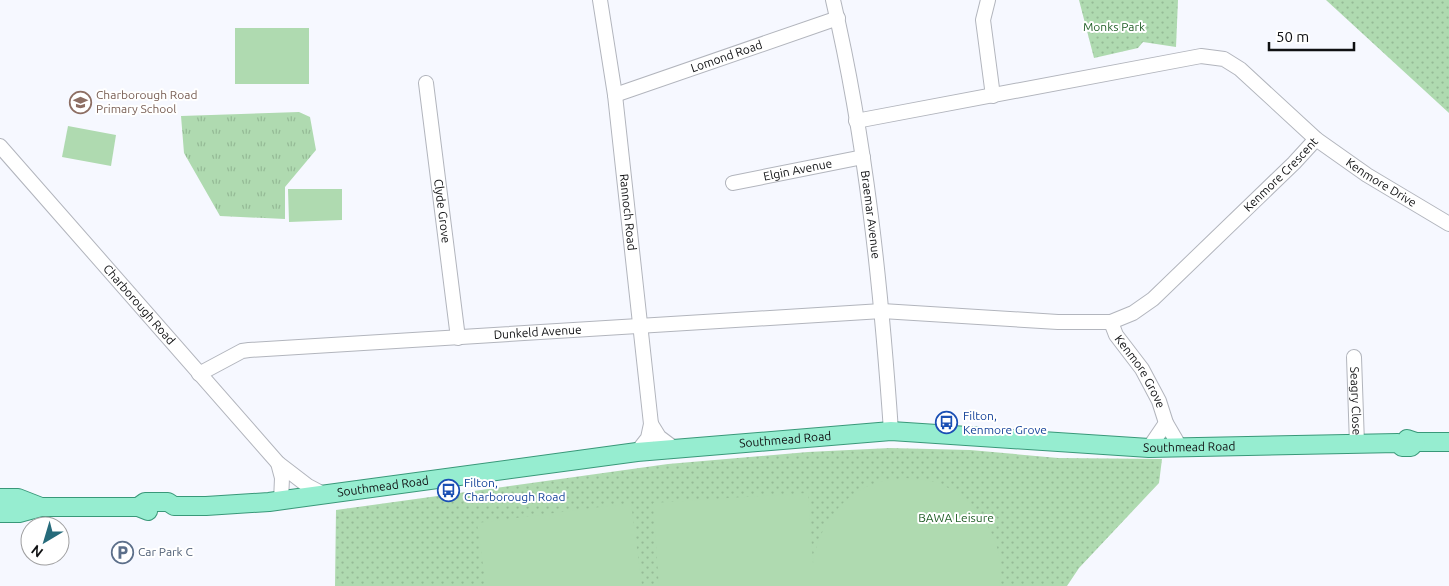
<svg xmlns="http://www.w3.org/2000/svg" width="1449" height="586" viewBox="0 0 1449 586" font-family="Ubuntu,sans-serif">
	<defs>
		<pattern id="grass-tufts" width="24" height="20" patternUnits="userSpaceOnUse" patternTransform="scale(1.25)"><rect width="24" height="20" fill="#afdab0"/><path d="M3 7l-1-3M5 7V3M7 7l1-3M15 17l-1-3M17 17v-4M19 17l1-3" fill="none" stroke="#95ba96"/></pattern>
		<pattern id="park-dots" width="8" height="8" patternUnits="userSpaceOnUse" patternTransform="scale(1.25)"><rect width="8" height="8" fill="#afdab0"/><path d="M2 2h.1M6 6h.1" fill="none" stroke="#95ba96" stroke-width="1.8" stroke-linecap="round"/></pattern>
	</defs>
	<rect width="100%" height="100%" fill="#f6f8ff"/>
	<path fill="url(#grass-tufts)" d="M299 112 310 117 316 150 285 187V219L220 216 184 153 181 116Z"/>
	<g fill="url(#park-dots)">
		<path d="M1079 0H1178L1176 47 1143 42 1138 48 1094 58Z"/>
		<path d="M1326 0H1449V113Z"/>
		<path d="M890 448 970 450 1058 458 1162 459 1159 483 1079 568 1067 586H335L336 510 668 464 808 452Z"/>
	</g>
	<g fill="#afdab0">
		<rect x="235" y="28" width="74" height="56"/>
		<path d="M68 126 116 135 111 166 62 157Z"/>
		<path d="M288 189H342V220L289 222Z"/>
		<path d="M903 478C913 479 925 479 934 482 976 495 1008 542 999 586H659L653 503 808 493 813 563C818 529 839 497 873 484 882 480 893 480 903 478Z"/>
		<path d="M631 503 642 586H486L477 523Z"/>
	</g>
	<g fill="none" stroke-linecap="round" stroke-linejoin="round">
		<defs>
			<g id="minor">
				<path id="s1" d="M600 0 615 95 651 424 648 438 637 452"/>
				<path id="s2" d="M833 0C866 141 881 286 891 431"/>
				<path d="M988 0 983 20 993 96"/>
				<path id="s3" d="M426 83 458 338"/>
				<path id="s4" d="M615 95 838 18"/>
				<path id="s5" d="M856 121 1201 56 1224 59 1240 69 1316 139 1367 175 1449 224"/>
				<path id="s6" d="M0 146 278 463 308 486 325 495"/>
				<path id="s7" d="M733 183 863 157"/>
				<path id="s8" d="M1111 322 1116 335 1142 369 1159 401 1166 423 1180 447"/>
				<path id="s9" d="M1354 357 1357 444"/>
				<path id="s10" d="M199 374 242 351 249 350 882 311 1058 322H1111L1133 313 1153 299 1294 163 1316 139"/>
				<path d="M651 424 659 437 675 449"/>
				<path d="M1149 448 1166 423"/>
				<path d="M278 463 282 478 281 501"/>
			</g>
			<g id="major">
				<path d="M1407 439 1416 442H1449"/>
				<path d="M0 498H18L41 507"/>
				<path id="s11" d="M138 507 145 502H168L174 506H206L269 502 637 452 891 431 1149 448 1398 443 1402 447H1411L1416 442"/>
				<path d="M0 513H19L41 507H138L148 511"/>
			</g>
		</defs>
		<use href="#minor" stroke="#b2b5bd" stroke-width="16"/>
		<use href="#major" stroke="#399879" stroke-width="20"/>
		<use href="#minor" stroke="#fff" stroke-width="14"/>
		<use href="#major" stroke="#96edd0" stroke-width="18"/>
	</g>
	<defs>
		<symbol id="school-ring" viewBox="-11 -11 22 22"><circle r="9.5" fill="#fff" stroke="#8d6e63" stroke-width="1.5"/><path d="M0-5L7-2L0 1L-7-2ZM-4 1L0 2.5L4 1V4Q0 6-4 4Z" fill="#8d6e63"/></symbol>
		<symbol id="bus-ring" viewBox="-11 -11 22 22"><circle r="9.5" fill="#fff" stroke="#1a4fb4" stroke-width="1.5"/><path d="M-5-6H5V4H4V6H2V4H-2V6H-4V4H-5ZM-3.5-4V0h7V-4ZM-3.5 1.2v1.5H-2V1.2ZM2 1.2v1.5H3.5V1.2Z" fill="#1a4fb4"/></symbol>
		<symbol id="parking-ring" viewBox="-11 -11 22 22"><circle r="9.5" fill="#fff" stroke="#5c6f8a" stroke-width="1.5"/><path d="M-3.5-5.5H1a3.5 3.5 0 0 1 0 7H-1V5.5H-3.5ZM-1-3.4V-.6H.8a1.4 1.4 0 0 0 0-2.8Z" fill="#5c6f8a"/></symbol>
	</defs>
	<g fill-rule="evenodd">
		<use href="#school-ring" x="68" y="90" width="25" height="25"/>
		<use href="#bus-ring" x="934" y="410" width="25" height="25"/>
		<use href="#bus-ring" x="436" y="478" width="25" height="25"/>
		<use href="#parking-ring" x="110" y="540" width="25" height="25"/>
	</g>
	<g text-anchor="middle" stroke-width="4" stroke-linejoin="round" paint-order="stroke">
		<g font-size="12" fill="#225f28" stroke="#fff">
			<text x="1114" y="31">Monks Park</text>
			<text x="956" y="522">BAWA Leisure</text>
		</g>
		<g font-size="12" fill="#0f1012" stroke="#fff">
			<text dy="4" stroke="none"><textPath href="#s4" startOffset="118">Lomond Road</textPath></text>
			<text dy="4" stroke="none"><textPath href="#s7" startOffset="66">Elgin Avenue</textPath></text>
			<text dy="4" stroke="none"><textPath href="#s10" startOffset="1146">Kenmore Crescent</textPath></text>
			<text dy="4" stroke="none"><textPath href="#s5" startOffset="575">Kenmore Drive</textPath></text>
			<text dy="4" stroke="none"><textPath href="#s3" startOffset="129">Clyde Grove</textPath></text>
			<text dy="4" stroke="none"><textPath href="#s1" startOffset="214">Rannoch Road</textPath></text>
			<text dy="4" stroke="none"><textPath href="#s2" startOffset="218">Braemar Avenue</textPath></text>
			<text dy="4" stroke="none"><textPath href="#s6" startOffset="211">Charborough Road</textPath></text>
			<text dy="4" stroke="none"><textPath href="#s10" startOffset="345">Dunkeld Avenue</textPath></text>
			<text dy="4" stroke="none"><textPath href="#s8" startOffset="58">Kenmore Grove</textPath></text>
			<text dy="4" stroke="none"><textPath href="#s9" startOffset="44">Seagry Close</textPath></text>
			<text dy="4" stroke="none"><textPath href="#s11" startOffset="654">Southmead Road</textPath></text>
			<text dy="4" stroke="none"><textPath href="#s11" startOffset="1059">Southmead Road</textPath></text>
			<text dy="4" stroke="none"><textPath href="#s11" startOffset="249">Southmead Road</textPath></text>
		</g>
		<g font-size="12" fill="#785e54" stroke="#fff" text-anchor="start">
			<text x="96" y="99">Charborough Road<tspan x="96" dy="14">Primary School</tspan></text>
		</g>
		<g font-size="12" fill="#164399" stroke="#fff" text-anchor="start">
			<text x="963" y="420">Filton,<tspan x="963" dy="14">Kenmore Grove</tspan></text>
			<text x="464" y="487">Filton,<tspan x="464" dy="14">Charborough Road</tspan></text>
		</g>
		<g font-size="12" fill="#4e5e75" stroke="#fff" text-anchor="start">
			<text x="138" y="556">Car Park C</text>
		</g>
	</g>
	<g transform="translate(45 541) rotate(218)"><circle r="24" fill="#ffffff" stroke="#9f9fa0"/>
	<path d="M0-4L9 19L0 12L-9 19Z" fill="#266b7b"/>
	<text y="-8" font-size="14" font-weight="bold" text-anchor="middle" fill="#0f1012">N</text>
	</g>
	<path d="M1269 42v8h85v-8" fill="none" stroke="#0f1012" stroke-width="2.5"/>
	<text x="1276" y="42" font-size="15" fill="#0f1012" stroke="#ffffff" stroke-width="4" paint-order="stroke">50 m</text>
</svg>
